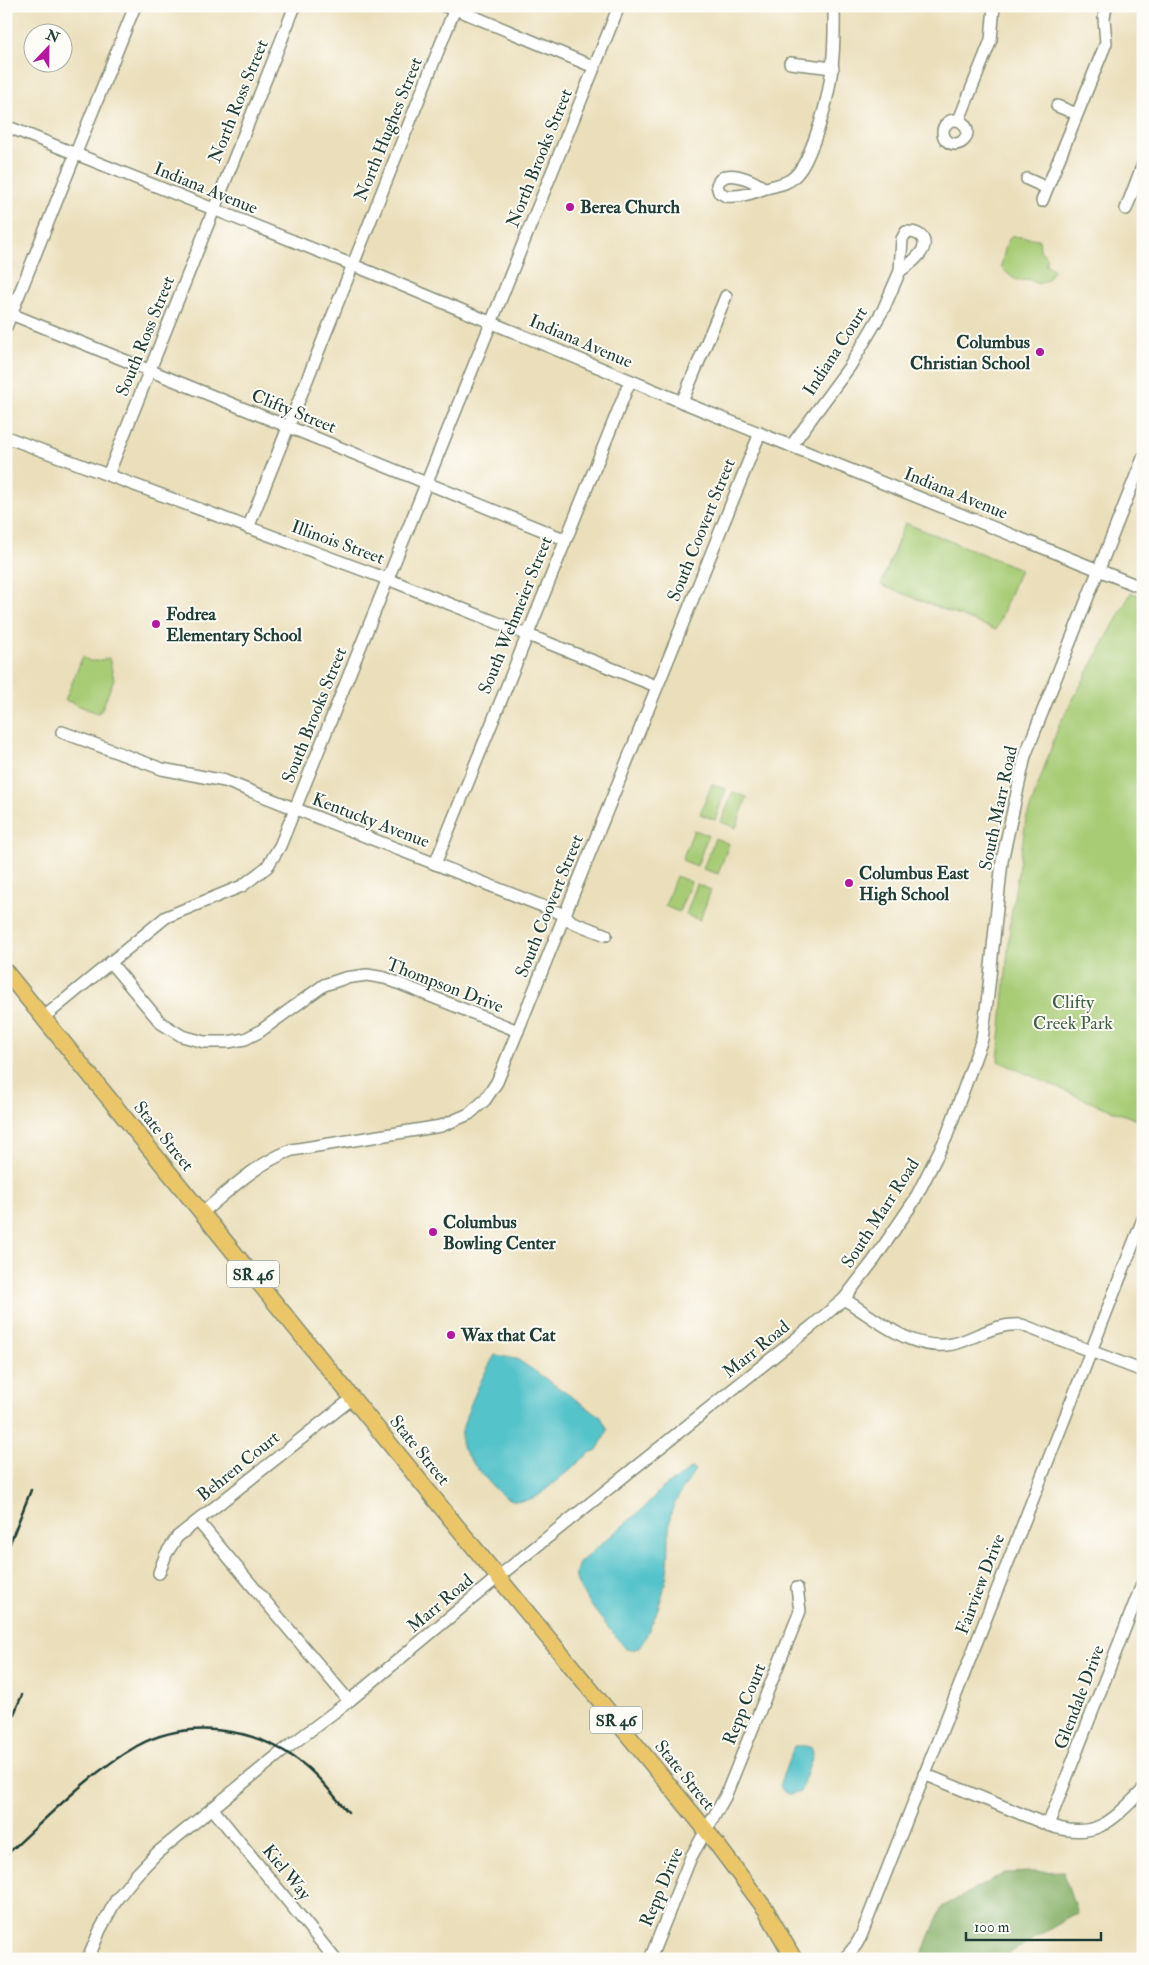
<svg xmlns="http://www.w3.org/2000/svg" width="1149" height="1965" viewBox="0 0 1149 1965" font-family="'IM FELL Double Pica',serif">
	<rect width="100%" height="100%" fill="#fdfcf7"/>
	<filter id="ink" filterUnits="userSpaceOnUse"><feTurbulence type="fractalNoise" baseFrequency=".02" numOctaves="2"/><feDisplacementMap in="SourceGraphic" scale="10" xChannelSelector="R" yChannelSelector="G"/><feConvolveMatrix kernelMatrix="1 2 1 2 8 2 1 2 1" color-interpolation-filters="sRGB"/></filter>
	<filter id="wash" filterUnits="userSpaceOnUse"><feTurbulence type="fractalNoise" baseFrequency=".0096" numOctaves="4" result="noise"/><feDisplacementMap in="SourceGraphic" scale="20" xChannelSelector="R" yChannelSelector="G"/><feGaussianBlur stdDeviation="1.12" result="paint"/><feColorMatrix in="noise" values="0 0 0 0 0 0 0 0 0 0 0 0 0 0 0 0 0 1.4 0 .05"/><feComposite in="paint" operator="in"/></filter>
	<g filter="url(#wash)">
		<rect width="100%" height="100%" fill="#ebdfbb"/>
		<g fill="#a8cc76" stroke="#648455">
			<path d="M1011 236 1039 239 1040 250 1047 257 1046 264 1054 270 1047 280 1038 284 1028 279C1016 284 1009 275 1001 267L1006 245Z"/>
			<path d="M905 523 1020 569 996 630 881 585Z"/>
			<path d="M1131 593 1143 596V1122L1095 1104 998 1061 1011 917 1026 820 1059 725Z"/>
			<path d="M83 656C90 665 99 660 109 658L114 679 101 711 97 713 65 700Z"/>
			<path d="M712 784 726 789 715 820 700 814Z"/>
			<path d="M733 792 747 797 736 828 721 822Z"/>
			<path d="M694 830 708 835 697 866 682 860Z"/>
			<path d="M715 838 729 844 718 874 703 869Z"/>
			<path d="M676 876 691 882 679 912 665 906Z"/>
			<path d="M697 884 711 890 700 920 686 915Z"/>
		</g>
		<path fill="#86b067" stroke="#52764e" d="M1063 1871 1077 1913 1000 1959H920L942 1907 1005 1873Z"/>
		<g fill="#55c3ca" stroke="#3a807f">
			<path d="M495 1355 517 1359 601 1417 608 1430 596 1452H591L538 1496C528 1501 516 1503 505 1497 496 1492 470 1461 464 1451 462 1448 461 1444 461 1440 460 1423 485 1370 495 1355Z"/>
			<path d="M691 1468 695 1470C688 1482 677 1496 672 1510 667 1527 670 1546 668 1564 666 1588 658 1612 647 1634 643 1643 638 1653 626 1649 615 1635 578 1594 576 1578 575 1573 577 1568 579 1563L645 1507C652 1499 659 1490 668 1484 677 1479 683 1475 691 1468Z"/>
			<path d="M794 1746H806L812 1748 813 1755 800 1792 791 1795 783 1791 779 1786Z"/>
		</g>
	</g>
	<g filter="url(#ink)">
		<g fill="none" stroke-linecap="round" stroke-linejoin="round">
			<defs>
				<g id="minor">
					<path d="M444 6 463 12 594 67"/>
					<path d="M790 63 833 68"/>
					<path d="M1057 106 1077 114"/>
					<circle cx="955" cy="132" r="12"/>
					<path d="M959 120 991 40 994 6"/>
					<path d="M6 126 358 267 682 402 1143 588"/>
					<path d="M1027 179 1047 188"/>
					<path d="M764 188C752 180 724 166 717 185L719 192 726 196C739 197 751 194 763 189 773 185 785 186 794 177 804 168 809 153 814 141 832 93 835 57 834 6"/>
					<path d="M1042 201 1106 43 1104 18 1106 6"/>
					<path d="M1126 209 1143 164"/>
					<path d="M11 314 564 539"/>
					<path d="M6 327 135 6"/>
					<path d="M682 402 726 296"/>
					<path d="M6 437 395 582 656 686"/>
					<path d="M791 446 850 366 883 310 900 271 902 239 906 232C922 231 930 242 919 255 914 261 906 267 900 271"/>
					<path d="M108 475 295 6"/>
					<path d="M248 528 456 6"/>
					<path d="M62 732 162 769 225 781 565 915 572 922 606 935"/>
					<path d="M435 864 630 381"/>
					<path d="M110 962 161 1023 182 1036 204 1042H228L245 1039 259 1032 324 985 345 978 367 975 385 978 518 1031"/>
					<path d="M44 1017 166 917 242 886 267 867 280 846 619 6"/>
					<path d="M203 1212C231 1189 257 1163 292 1150L441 1126 469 1114 485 1100 497 1082 760 433"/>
					<path d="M844 1299C879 1321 919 1358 963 1341 984 1333 999 1323 1022 1325L1143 1371"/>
					<path d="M198 1521 349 1701"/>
					<path d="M159 1573 166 1554 177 1537 354 1397"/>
					<path d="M924 1774 1048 1825C1095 1841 1111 1822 1143 1790"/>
					<path d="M212 1808 335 1959"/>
					<path d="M1048 1825 1143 1582"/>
					<path d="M88 1959 100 1930 116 1900 136 1875 157 1853 283 1751 349 1701 498 1577 812 1326 844 1299 874 1260 914 1201 946 1138 982 1039 988 995 1002 861 1025 756 1143 458"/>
					<path d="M650 1959 691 1857 725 1797 800 1611 797 1588"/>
					<path d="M844 1959 856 1945 861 1936 1143 1219"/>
				</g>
				<path id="highway" d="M6 972 498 1577 706 1830 766 1910 794 1959"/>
			</defs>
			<use href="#minor" stroke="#858e78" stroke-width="14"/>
			<use href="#highway" stroke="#858e78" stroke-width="18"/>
			<use href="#minor" stroke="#fff" stroke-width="11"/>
			<use href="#highway" stroke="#eac669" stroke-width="15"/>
			<g stroke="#1f3d34" stroke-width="2.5">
				<path d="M6 1553 31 1490"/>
				<path d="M6 1733 22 1695"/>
				<path d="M6 1855C47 1818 89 1773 137 1746 186 1719 251 1727 295 1758 316 1772 332 1794 348 1812"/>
			</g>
		</g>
	</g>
	<g fill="#b5179e" stroke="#fdfcf7" stroke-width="2">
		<circle cx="570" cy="207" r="5"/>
		<circle cx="1040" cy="352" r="5"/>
		<circle cx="156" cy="624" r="5"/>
		<circle cx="849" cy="883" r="5"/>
		<circle cx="433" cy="1232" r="5"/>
		<circle cx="451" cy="1335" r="5"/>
	</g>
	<g text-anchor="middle" stroke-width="4" stroke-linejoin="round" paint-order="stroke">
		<g fill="#fdfcf7" stroke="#62766e" stroke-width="1">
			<rect x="227" y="1260.5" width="52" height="27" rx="4"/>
			<rect x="590" y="1706.5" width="52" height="27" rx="4"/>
		</g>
		<g font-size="16" font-weight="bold" fill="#1f3d34">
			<text x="253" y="1280">SR 46</text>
			<text x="616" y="1726">SR 46</text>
		</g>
		<g font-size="18" fill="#1f3d34" stroke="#fdfcf7">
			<text transform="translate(238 101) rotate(-68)" y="6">North Ross Street</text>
			<text transform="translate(388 129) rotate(-68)" y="6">North Hughes Street</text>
			<text transform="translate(539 158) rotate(-68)" y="6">North Brooks Street</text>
			<text transform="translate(206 188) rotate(22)" y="6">Indiana Avenue</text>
			<text transform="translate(145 336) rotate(-68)" y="6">South Ross Street</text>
			<text transform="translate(581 341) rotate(23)" y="6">Indiana Avenue</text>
			<text transform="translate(835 351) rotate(-57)" y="6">Indiana Court</text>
			<text transform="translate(294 411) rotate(22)" y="6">Clifty Street</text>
			<text transform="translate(956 493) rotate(22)" y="6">Indiana Avenue</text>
			<text transform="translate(701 530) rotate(-68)" y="6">South Coovert Street</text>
			<text transform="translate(338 542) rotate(20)" y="6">Illinois Street</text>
			<text transform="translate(515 615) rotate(-68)" y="6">South Wehmeier Street</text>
			<text transform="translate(314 715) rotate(-68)" y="6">South Brooks Street</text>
			<text transform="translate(998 808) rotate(-78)" y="6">South Marr Road</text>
			<text transform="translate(371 820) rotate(21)" y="6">Kentucky Avenue</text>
			<text transform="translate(549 906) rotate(-68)" y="6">South Coovert Street</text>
			<text transform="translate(445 985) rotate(21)" y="6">Thompson Drive</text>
			<text transform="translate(164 1136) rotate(51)" y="6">State Street</text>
			<text transform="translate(880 1213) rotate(-57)" y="6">South Marr Road</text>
			<text transform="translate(756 1349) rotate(-39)" y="6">Marr Road</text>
			<text transform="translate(420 1450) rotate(51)" y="6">State Street</text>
			<text transform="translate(238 1466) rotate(-39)" y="6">Behren Court</text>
			<text transform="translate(980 1584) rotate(-69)" y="6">Fairview Drive</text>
			<text transform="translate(440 1603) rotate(-40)" y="6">Marr Road</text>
			<text transform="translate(1079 1697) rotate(-69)" y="6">Glendale Drive</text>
			<text transform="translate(744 1704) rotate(-68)" y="6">Repp Court</text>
			<text transform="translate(685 1775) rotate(51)" y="6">State Street</text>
			<text transform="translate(287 1872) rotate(51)" y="6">Kiel Way</text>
			<text transform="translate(661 1887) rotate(-67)" y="6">Repp Drive</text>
		</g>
		<g font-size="18" font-weight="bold" fill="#1f3d34" stroke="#fdfcf7" text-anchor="start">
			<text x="580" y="213">Berea Church</text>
			<text x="1030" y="348" text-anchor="end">Columbus<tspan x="1030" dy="21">Christian School</tspan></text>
			<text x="166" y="620">Fodrea<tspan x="166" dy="21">Elementary School</tspan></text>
			<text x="859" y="879">Columbus East<tspan x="859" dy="21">High School</tspan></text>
			<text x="443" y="1228">Columbus<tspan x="443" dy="21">Bowling Center</tspan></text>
			<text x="461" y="1341">Wax that Cat</text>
		</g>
		<g font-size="18" fill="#416144" stroke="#fdfcf7">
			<text x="1073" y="1008">Clifty<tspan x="1073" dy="21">Creek Park</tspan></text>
		</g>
	</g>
	<rect width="1149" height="1965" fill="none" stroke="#fdfcf7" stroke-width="25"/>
	<g transform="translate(48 48) rotate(22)"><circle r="24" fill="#fdfcf7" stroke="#a4b0a9"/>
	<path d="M0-4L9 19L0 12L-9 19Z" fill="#b5179e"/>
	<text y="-8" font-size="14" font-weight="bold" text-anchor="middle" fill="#1f3d34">N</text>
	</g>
	<path d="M966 1932v8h135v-8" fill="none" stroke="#1f3d34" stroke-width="2.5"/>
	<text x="974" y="1932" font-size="15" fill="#1f3d34" stroke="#fdfcf7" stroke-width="4" paint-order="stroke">100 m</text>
</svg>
